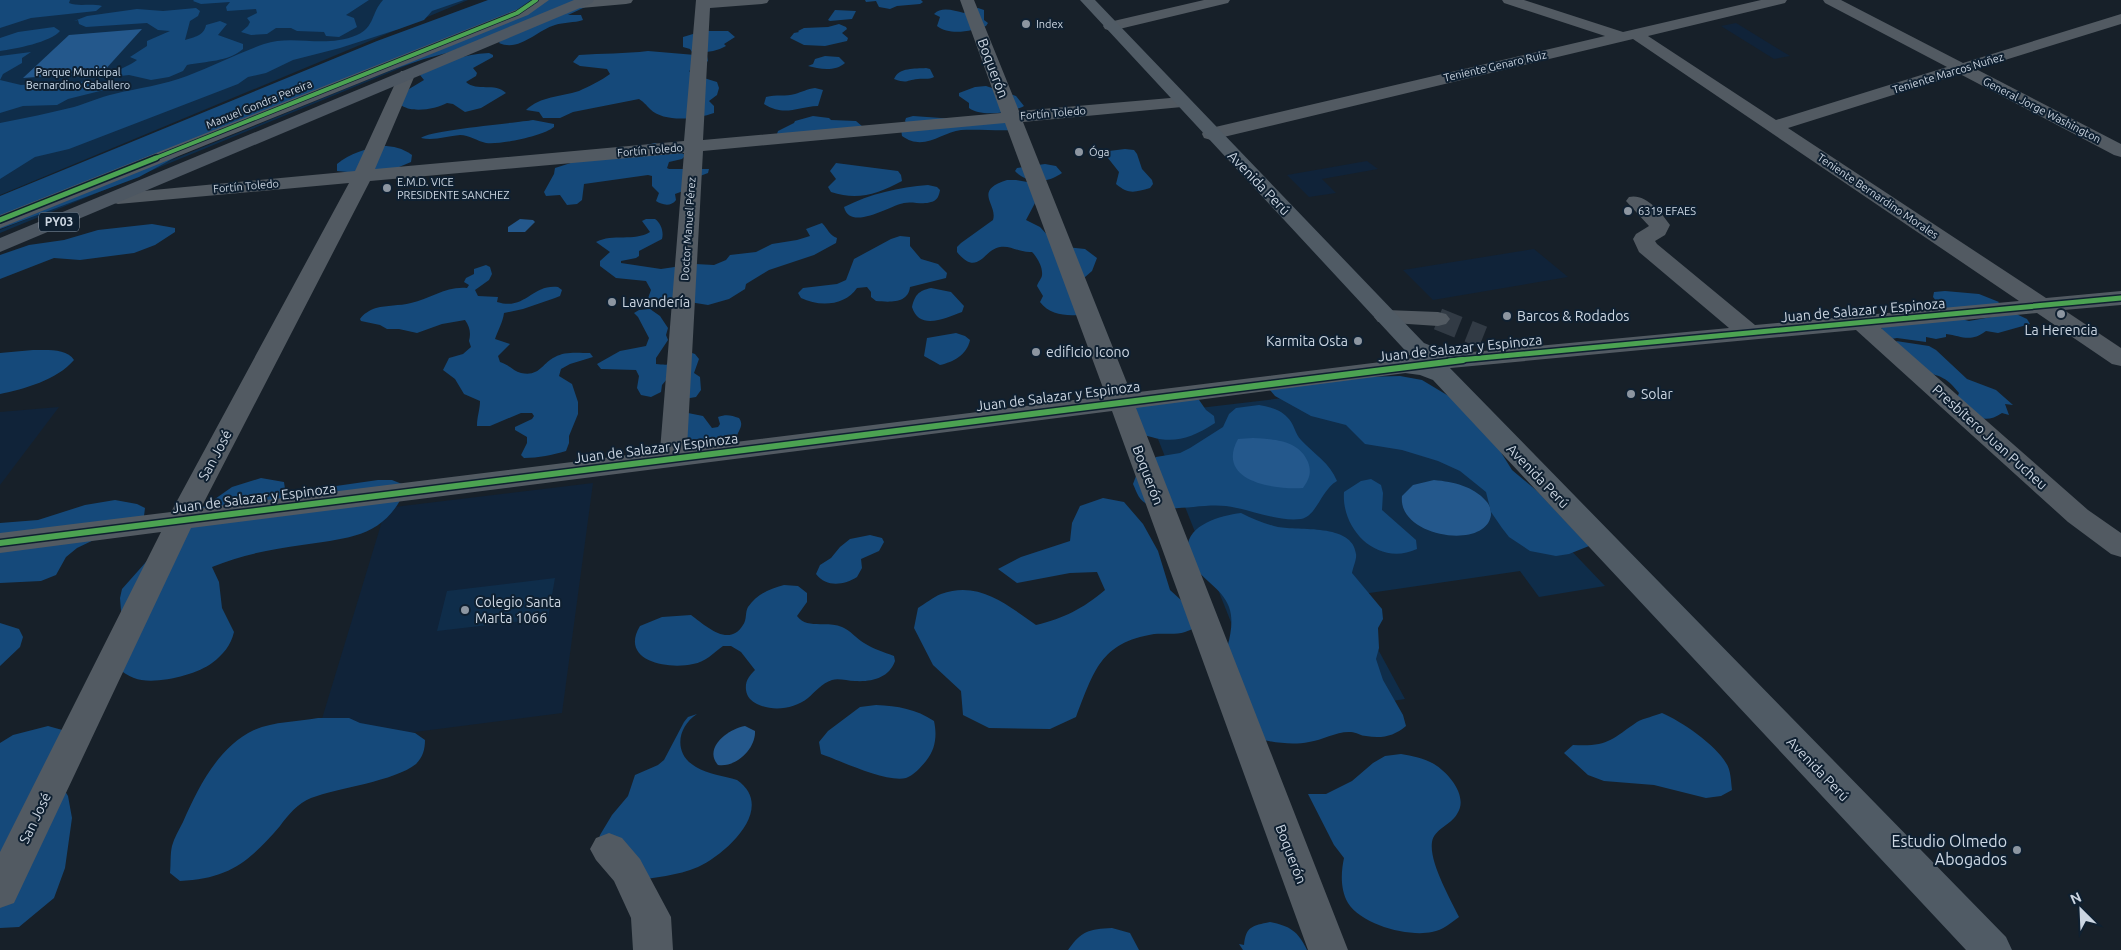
<svg xmlns="http://www.w3.org/2000/svg" width="2121" height="950" viewBox="0 0 2121 950" font-family="Ubuntu,sans-serif">
	<rect width="100%" height="100%" fill="#172029"/>
	<g fill="#102339">
		<path d="M1736 23 1741 26 1790 56 1774 59 1721 26Z"/>
		<path d="M1367 161 1378 169 1322 179 1336 193 1309 197 1287 175Z"/>
		<path d="M1534 249 1568 277 1433 300 1403 270Z"/>
		<path d="M59 407 0 485V412Z"/>
		<path d="M593 483 562 713 314 745 386 508Z"/>
	</g>
	<g fill="#0f2d4a">
		<path d="M0 0H468L0 195Z"/>
		<path d="M531 13H534L0 233V230Z"/>
		<path d="M1411 383 1605 586 1539 597 1520 571 1349 596 1405 699 1270 720 1148 414Z"/>
		<path d="M555 578 548 618 437 631 447 591Z"/>
	</g>
	<g fill="#15497a">
		<path d="M0 0H70L69 3C79 7 90 3 102 6L96 11 31 18 0 28Z"/>
		<path d="M194 0H369L346 15 354 18 357 27 339 37 326 36 324 32 297 31 291 28H276L267 34 251 35 241 32 248 26 250 22 247 18 257 13 256 9 227 11 226 7 230 2 201 4 193 1Z"/>
		<path d="M383 0H464L432 11 424 20 399 29 340 48 293 60 266 73 248 77 238 84 69 149 35 157 0 179V123C25 118 50 113 74 107 87 103 100 97 114 94 138 88 164 85 187 76 213 66 238 53 264 44 294 34 324 49 357 35 375 27 371 13 383 0Z"/>
		<path d="M488 0H595L596 2 568 15H581L583 20C574 23 564 22 555 25 537 30 520 52 499 43L501 40 511 36 424 59 298 101 226 130 139 177 0 229V196L377 41Z"/>
		<path d="M865 0H921L923 2 920 4 897 6 890 9 879 7 876 1 866 2Z"/>
		<path d="M196 8 200 11 198 16 190 21 185 40C194 37 204 36 206 25L220 21 227 24 218 35 243 44V49C228 62 206 61 187 65L183 71 169 77 151 80 129 75 112 77C117 68 129 67 137 60L130 57 147 46V41L170 31 158 30 147 23 86 27 79 24 78 20 74 21 87 16 137 9 163 11Z"/>
		<path d="M978 8 984 10V20L988 23 986 26C972 31 950 36 937 26L940 17 934 14C942 6 954 11 964 13L967 10Z"/>
		<path d="M835 10 856 11 852 19 830 21 828 20Z"/>
		<path d="M839 24 846 27 847 29 842 33 848 38 847 41 825 46 804 45 790 38 794 33 799 32 798 31 804 28 828 27Z"/>
		<path d="M54 27 60 31C51 42 15 49 0 51V38L18 32Z"/>
		<path d="M703 31H728L735 37 724 44 726 46C716 52 703 53 692 52L690 49 683 47V37Z"/>
		<path d="M648 51 707 56 708 61 701 66 689 71 694 75 717 82 719 88 717 95 709 101 714 106V113C697 119 664 123 650 109 646 105 644 102 639 99L573 112 560 118H543L539 112 526 110C541 96 560 97 579 91 588 87 602 80 610 74L607 69 580 66 573 62 579 55C602 53 625 54 648 51Z"/>
		<path d="M31 52 22 58V63L3 74 0 80 21 85 98 81 107 84 104 90 68 99 57 105 23 106 0 113V56Z"/>
		<path d="M489 53 493 55V57L473 68 477 73 476 76 466 82C477 92 495 82 506 93L481 108 465 112 453 104 447 103C436 109 410 114 400 104L409 89 424 80 420 75C443 63 462 54 489 53Z"/>
		<path d="M825 56 839 57 845 63C835 72 819 69 808 66L813 64 815 59Z"/>
		<path d="M926 68 930 69 934 77C928 80 924 78 918 79 906 80 908 84 894 79 899 67 915 69 926 68Z"/>
		<path d="M986 86 1016 96 1024 106C1012 113 980 117 969 108V103L959 96V93L975 87Z"/>
		<path d="M815 88 823 90 818 106C796 107 785 117 764 104L766 97C776 94 786 97 795 94 802 92 807 89 815 88Z"/>
		<path d="M999 114 1015 130C997 131 978 129 961 130 942 132 924 152 902 136L901 129 907 124 905 121 906 118 913 116 955 119Z"/>
		<path d="M813 116 829 118 831 120 856 121 863 127 777 134 778 131 794 123 795 121Z"/>
		<path d="M533 120 554 124V127C543 136 500 145 486 143 477 141 469 135 460 135 447 136 434 141 421 138 428 130 516 123 533 120Z"/>
		<path d="M655 143 686 155 682 159 669 162 667 168 669 169H709L708 173 700 176 686 190 675 194 676 200C671 207 662 205 656 201L659 193 652 186V176L648 175 584 184 582 200 577 204 567 205 560 195 546 196 544 192 554 174 555 168 580 160Z"/>
		<path d="M382 146C394 146 402 148 412 155L411 162 380 175 337 171V164C350 153 366 149 382 146Z"/>
		<path d="M1125 149 1134 150 1137 154 1142 169 1152 180 1153 184 1150 188C1135 192 1129 195 1116 184L1119 172 1104 153 1109 151Z"/>
		<path d="M836 163 898 171 901 175 902 181C877 194 858 201 831 192L828 187 836 179 830 171Z"/>
		<path d="M1045 164 1056 166 1062 173C1048 183 1028 185 1015 171L1017 168Z"/>
		<path d="M1007 180H1016L1033 183 1035 203 1026 220 1040 227 1052 240 1066 247 1085 249 1097 258 1092 271 1077 284 1078 315C1064 316 1049 314 1040 302L1043 296 1037 286C1038 282 1042 278 1042 275 1043 267 1037 257 1032 252 1019 253 1011 245 1000 247 984 249 978 278 957 252V247L961 243 993 220C998 204 972 191 1007 180Z"/>
		<path d="M928 185 937 187 940 190C939 196 937 201 931 202 923 205 912 201 904 203 891 205 850 232 844 207 870 194 899 187 928 185Z"/>
		<path d="M646 219H655C661 223 664 232 662 239L639 251V256L636 258 621 261V263L661 269 695 264 714 265 726 260 730 255 756 252 772 244 797 240 810 236 806 229 822 223C828 229 829 235 837 238L836 243 814 255 769 270 746 284 745 289 729 299 708 305 677 300 655 304 647 301 651 290 646 281 616 278 600 266V261L610 252 596 242C613 233 634 242 650 232L642 221Z"/>
		<path d="M152 224 175 228V232L155 245 134 253 80 260 54 258 0 279V255L29 245 64 240 98 230Z"/>
		<path d="M900 236 910 237V246L921 259 938 264 947 273 946 278 910 287C908 304 889 302 876 301L871 297V292L867 287 857 288C845 306 819 307 801 298L798 293 803 288 837 284 846 280 854 259 891 239Z"/>
		<path d="M486 265 490 267 492 274 489 280 475 290 478 296 498 297 497 302C526 311 531 284 558 287L562 290 560 296 555 298 523 309 504 313C503 322 498 330 495 339L510 344 498 356 500 362C508 364 513 371 521 373 540 377 542 363 555 357 565 351 579 353 590 353L593 357 570 364 561 369 559 376 572 384 578 402V414L569 436V443L566 451C552 455 539 458 524 458L521 455 527 443V437L515 430V427L532 419 534 416 532 413H521L490 426H477C477 416 480 410 480 401L464 394 455 379 443 370 449 358 463 354 471 347 469 341C471 333 470 327 465 320L442 324 417 333 399 329H387L380 325 361 321 360 319C363 314 370 310 376 308 387 305 399 306 411 303 430 299 446 286 467 288L469 285 464 282 466 278 474 274V269Z"/>
		<path d="M931 288 951 292 964 306 962 312C946 318 919 331 912 307 915 295 918 291 931 288Z"/>
		<path d="M1945 291 1979 294 1999 302 1994 308 1947 312 1938 308 1937 302 1933 297 1934 292Z"/>
		<path d="M650 309 660 316 668 328 666 335 668 340 656 358V364C673 366 676 364 686 351L695 354 699 359 694 373 700 377 701 390 696 397 684 399 667 379 662 385 661 392 651 397 641 395 637 388 639 376 636 370 601 369 597 364 620 351 646 346 649 338 638 317 634 313 639 310Z"/>
		<path d="M2014 313 2027 319 2030 324 1998 333 1986 331C1970 343 1962 336 1946 334V337L1936 339 1926 337V342L1897 338 1891 339 1878 332 1885 325 1950 316 1969 321Z"/>
		<path d="M956 333 965 336 970 340C967 355 953 362 940 365L924 356 927 338Z"/>
		<path d="M1896 341 1929 346 1936 350 1967 379 1996 390 2013 405 2005 404 2009 415 2002 413C1984 426 1971 414 1954 405L1959 393C1948 379 1940 374 1922 373Z"/>
		<path d="M33 350C46 350 67 348 74 360 57 380 24 389 0 394V353Z"/>
		<path d="M1400 376 1422 380 1467 407 1493 432 1502 454 1512 470 1537 491 1589 546 1569 554 1556 556 1530 551 1509 537 1502 528 1491 512 1486 492 1460 471 1438 461 1402 450 1365 444 1346 425 1311 416 1275 396 1270 390 1365 377Z"/>
		<path d="M1197 397 1206 410 1214 416 1215 423C1184 443 1166 445 1132 430L1135 399Z"/>
		<path d="M1259 405C1269 407 1280 409 1287 417 1294 423 1295 434 1301 440 1314 454 1330 463 1337 481 1321 490 1317 516 1301 519 1277 522 1250 509 1226 506 1203 503 1170 513 1149 505 1139 501 1137 493 1133 484L1136 476 1156 457 1180 453 1190 448 1223 427 1229 414 1236 408Z"/>
		<path d="M688 413 703 416 712 428 718 427 720 424 718 417C726 414 731 415 739 418 743 424 741 427 738 433 732 451 710 447 693 447L691 438 682 437Z"/>
		<path d="M261 478 284 482 285 489 294 492 378 480H392L402 484 405 490C385 538 347 538 302 545 272 549 241 555 212 567L219 582 222 608 234 632C231 645 223 655 212 663 196 675 153 686 134 678 128 676 122 671 117 668L122 623 120 598 122 589 154 553 177 519 205 506 232 487Z"/>
		<path d="M1371 479 1381 485 1383 493 1382 510 1416 540 1417 549C1378 567 1341 530 1344 492L1361 481Z"/>
		<path d="M1103 498 1124 502 1143 524 1158 551 1170 590 1205 622C1199 625 1192 630 1185 632 1176 635 1164 633 1154 634 1100 643 1094 671 1076 717L1050 729 989 728 963 715 961 691 933 665 914 628 918 608C925 604 933 597 941 594 979 580 1007 605 1036 625 1065 618 1082 609 1105 590L1097 572 1070 573 1017 583 998 569 1021 557 1070 541 1072 523 1080 506Z"/>
		<path d="M115 500 137 504 145 508 144 516 77 548 66 557 56 575 41 581 0 583V523L38 520 85 505Z"/>
		<path d="M1241 513C1253 519 1265 524 1278 527 1298 531 1353 523 1356 554 1357 559 1353 567 1352 573L1382 609 1383 619 1378 628 1379 648 1376 659 1383 680 1403 715 1406 726C1394 736 1382 739 1366 736 1361 736 1356 732 1351 732 1337 731 1323 740 1309 742 1294 745 1278 743 1263 740L1222 668C1226 649 1236 626 1229 607 1222 588 1201 579 1192 563 1174 529 1216 516 1241 513Z"/>
		<path d="M870 535 882 538 884 542 879 551 861 559 862 568 857 577C844 585 827 588 816 574L820 565 831 558 840 547 850 539Z"/>
		<path d="M784 585 798 586 807 593V602L797 616C807 630 827 620 842 627 850 630 857 639 864 643 873 649 884 652 894 656L895 661C889 678 872 682 855 681 847 681 839 678 832 680 822 683 815 692 808 698 794 709 773 712 757 704 751 701 747 697 746 690 745 681 749 676 755 670L741 652 731 646H723C713 653 706 662 693 664 668 670 619 661 640 626L662 617 691 615C706 626 729 648 743 625 747 620 745 612 748 607 757 594 769 589 784 585Z"/>
		<path d="M0 623 19 629 23 637 20 647 0 666Z"/>
		<path d="M876 705C898 706 916 709 934 721 937 735 936 749 926 761 921 767 914 775 906 778 887 783 841 761 821 754L819 742 828 731 860 707Z"/>
		<path d="M1662 713C1681 721 1716 745 1726 763 1731 770 1731 782 1732 790L1721 796 1706 798 1654 785 1604 781 1588 775 1564 753 1573 745C1607 747 1611 740 1637 722 1644 718 1655 716 1662 713Z"/>
		<path d="M697 714C677 727 673 754 696 767 708 774 724 776 737 780 777 808 726 854 698 867 677 876 655 877 633 881L598 843 600 835 612 815 628 796 635 775 658 765 664 760 684 722 688 717Z"/>
		<path d="M318 718H349L360 723 415 733 425 740C425 749 423 757 416 764 395 781 338 788 311 798 298 803 288 815 280 826 250 861 229 879 180 881L170 873C171 865 170 854 172 846 174 838 179 830 183 822 198 788 218 747 254 730 275 721 297 722 318 718Z"/>
		<path d="M48 726 73 733 57 778 68 796 72 818 65 868 54 898 19 927 0 928V743L13 735Z"/>
		<path d="M1401 754C1412 756 1424 758 1434 764 1449 773 1469 797 1457 814 1451 825 1434 829 1432 842 1429 862 1450 898 1459 917 1451 923 1443 930 1432 932 1408 937 1362 925 1348 903 1340 889 1341 872 1344 858L1334 845 1308 794H1326L1352 781 1373 763 1385 756Z"/>
		<path d="M1270 922C1290 926 1298 931 1307 950H1243L1239 944 1244 945C1246 926 1252 926 1270 922Z"/>
		<path d="M1112 928 1130 933 1139 950H1068C1081 931 1089 929 1112 928Z"/>
	</g>
	<g fill="#24588c">
		<path d="M142 29 103 72 23 78 69 35Z"/>
		<path d="M520 219 533 220 535 222 525 232H508V227Z"/>
		<path d="M1253 438C1274 439 1299 440 1308 462 1312 473 1309 479 1303 488 1274 490 1215 481 1238 439Z"/>
		<path d="M1434 480C1454 482 1473 486 1486 501 1490 505 1491 510 1491 515 1486 551 1397 537 1402 496L1413 485Z"/>
		<path d="M745 726 755 731C756 749 735 768 718 765 703 748 728 729 745 726Z"/>
	</g>
	<g fill="none" stroke-linecap="round" stroke-linejoin="round">
		<path stroke="#323b45" stroke-width="22" stroke-dasharray="22 11" stroke-linecap="butt" d="M1438 319 1483 337"/>
		<g fill="#525a62" fill-rule="evenodd">
			<path d="M532 0H549L528 15 0 228V215L518 9Z"/>
			<path d="M576 0H633L631 3 626 4 581 8 576 6 573 3Z"/>
			<path d="M696 0H769L767 3 762 4 710 8 703 140 1001 113 960 0H974L1019 111 1182 97 1188 98 1191 102 1188 106 1182 107 1023 122 1131 393 1429 356 1729 328 1639 252 1633 239 1636 234 1649 226 1626 201 1629 197C1645 193 1661 212 1670 225L1665 235 1655 241 1657 244 1755 325 2019 301 1633 39 1211 140 1204 138 1202 134 1204 130 1211 128 1605 36 1504 3 1502 0H1524L1623 32 1761 0H1787L1785 3 1648 36 1776 120 1947 67 1825 3 1823 0H1841L1963 63 2121 14V24L1976 69 2121 144V157L2114 155 1960 74 1788 128 2046 298 2121 291V305L2064 310 2121 348V366L2112 364 2037 313 1881 328 2088 510 2121 533V557L2111 554 2068 522 1856 330 1429 370 1136 408 1348 950H1308L1112 411 191 528 14 903 0 908V852L161 532 0 553V533L171 512 349 183 118 204 111 202 108 198 111 194 355 171 399 75 401 71H413L415 75 375 169 684 141ZM1005 123 1106 396 687 448 703 151ZM684 153 660 451 201 508 370 181Z"/>
			<path d="M1204 0H1230L1228 3 1111 31 1105 29 1103 26 1105 23Z"/>
			<path d="M1386 310 1438 312 1446 314 1450 319 1446 324 1438 326 1378 322 1374 317 1378 312Z"/>
			<path d="M609 833 622 838 640 859 671 917 673 950H633L631 918 614 881 596 860 590 849 596 838Z"/>
		</g>
		<path fill="#505b65" fill-rule="evenodd" d="M1080 0H1095L1424 343 1439 349 1474 354 1477 359 1474 364 1465 366 1446 364 2006 937 2012 950H1966L1433 380 1420 375 1390 371 1387 366 1390 361 1399 359 1414 360Z"/>
		<path fill="#4d5762" fill-rule="evenodd" d="M574 0H594L592 3 0 252V238Z"/>
		<defs>
			<path id="cycleway-far2" d="M153 159 517 13 536 0"/>
			<g id="cycleway-far1">
				<path d="M0 220 156 158"/>
				<path d="M1449 361 2121 298"/>
			</g>
			<path id="cycleway" d="M0 543 1463 360"/>
		</defs>
		<use href="#cycleway-far2" stroke="#0f2031" stroke-width="5.5"/>
		<use href="#cycleway-far1" stroke="#0f2031" stroke-width="8"/>
		<use href="#cycleway" stroke="#0f2031" stroke-width="9"/>
		<use href="#cycleway-far2" stroke="#4ca352" stroke-width="4"/>
		<use href="#cycleway-far1" stroke="#4ca352" stroke-width="5"/>
		<use href="#cycleway" stroke="#4ca352" stroke-width="6"/>
	</g>
	<g fill="#8d96a1" stroke="#0f2031" stroke-width="2">
		<circle cx="1026" cy="24" r="5"/>
		<circle cx="1079" cy="152" r="5"/>
		<circle cx="387" cy="188" r="5"/>
		<circle cx="1628" cy="211" r="5"/>
		<circle cx="612" cy="302" r="5"/>
		<circle cx="2061" cy="314" r="5"/>
		<circle cx="1507" cy="316" r="5"/>
		<circle cx="1358" cy="341" r="5"/>
		<circle cx="1036" cy="352" r="5"/>
		<circle cx="1631" cy="394" r="5"/>
		<circle cx="465" cy="610" r="5"/>
		<circle cx="2017" cy="850" r="5"/>
	</g>
	<g text-anchor="middle" stroke-width="4" stroke-linejoin="round" paint-order="stroke">
		<g font-size="11" fill="#ccd6e2" stroke="#0f2031" text-anchor="start">
			<text x="1036" y="28">Index</text>
			<text x="1089" y="156">Óga</text>
			<text x="397" y="186">E.M.D. VICE<tspan x="397" dy="13">PRESIDENTE SANCHEZ</tspan></text>
			<text x="1638" y="215">6319 EFAES</text>
		</g>
		<g font-size="11" fill="#ccd6e2" stroke="#0f2031">
			<text transform="translate(1495 66) rotate(-13)" y="4">Teniente Genaro Ruiz</text>
			<text transform="translate(1948 73) rotate(-17)" y="4">Teniente Marcos Nuñez</text>
			<text transform="translate(259 104) rotate(-22)" y="4">Manuel Gondra Pereira</text>
			<text transform="translate(2042 110) rotate(27)" y="4">General Jorge Washington</text>
			<text transform="translate(1053 113) rotate(-5)" y="4">Fortín Toledo</text>
			<text transform="translate(650 150) rotate(-5)" y="4">Fortín Toledo</text>
			<text transform="translate(246 186) rotate(-5)" y="4">Fortín Toledo</text>
			<text transform="translate(1878 196) rotate(34)" y="4">Teniente Bernardino Morales</text>
			<text transform="translate(688 229) rotate(-86)" y="4">Doctor Manuel Pérez</text>
		</g>
		<g font-size="11" fill="#cedded" stroke="#0f2031">
			<text x="78" y="76">Parque Municipal<tspan x="78" dy="13">Bernardino Caballero</tspan></text>
		</g>
		<rect fill="#0f2031" stroke="#939fad" stroke-width="1" x="39" y="212.5" width="40" height="19" rx="4"/>
		<g font-size="12" font-weight="bold" fill="#ccd6e2">
			<text x="59" y="226">PY03</text>
		</g>
		<g font-size="14" fill="#ccd6e2" stroke="#0f2031">
			<text transform="translate(993 68) rotate(69)" y="5">Boquerón</text>
			<text transform="translate(1259 183) rotate(46)" y="5">Avenida Perú</text>
			<text transform="translate(1863 310) rotate(-5)" y="5">Juan de Salazar y Espinoza</text>
			<text transform="translate(1460 348) rotate(-6)" y="5">Juan de Salazar y Espinoza</text>
			<text transform="translate(1058 396) rotate(-7)" y="5">Juan de Salazar y Espinoza</text>
			<text transform="translate(1990 437) rotate(42)" y="5">Presbítero Juan Pucheu</text>
			<text transform="translate(656 448) rotate(-7)" y="5">Juan de Salazar y Espinoza</text>
			<text transform="translate(215 455) rotate(-62)" y="5">San José</text>
			<text transform="translate(1148 475) rotate(69)" y="5">Boquerón</text>
			<text transform="translate(1538 476) rotate(46)" y="5">Avenida Perú</text>
			<text transform="translate(254 498) rotate(-7)" y="5">Juan de Salazar y Espinoza</text>
			<text transform="translate(1818 769) rotate(46)" y="5">Avenida Perú</text>
			<text transform="translate(35 818) rotate(-64)" y="5">San José</text>
			<text transform="translate(1291 854) rotate(69)" y="5">Boquerón</text>
		</g>
		<g font-size="14" fill="#ccd6e2" stroke="#0f2031" text-anchor="start">
			<text x="622" y="307">Lavandería</text>
			<text x="1517" y="321">Barcos &amp; Rodados</text>
			<text x="2061" y="335" text-anchor="middle">La Herencia</text>
			<text x="1348" y="346" text-anchor="end">Karmita Osta</text>
			<text x="1046" y="357">edificio Icono</text>
			<text x="1641" y="399">Solar</text>
			<text x="475" y="607">Colegio Santa<tspan x="475" dy="16">Marta 1066</tspan></text>
		</g>
		<g font-size="16" fill="#ccd6e2" stroke="#0f2031" text-anchor="end">
			<text x="2007" y="847">Estudio Olmedo<tspan x="2007" dy="18">Abogados</tspan></text>
		</g>
	</g>
	<g transform="translate(2081 910) rotate(336)" stroke="#0f2031" stroke-width="4" paint-order="stroke">
	<path d="M0-4L9 19L0 12L-9 19Z" fill="#ccd6e2"/>
	<text y="-8" font-size="14" font-weight="bold" text-anchor="middle" fill="#ccd6e2">N</text>
	</g>
</svg>
